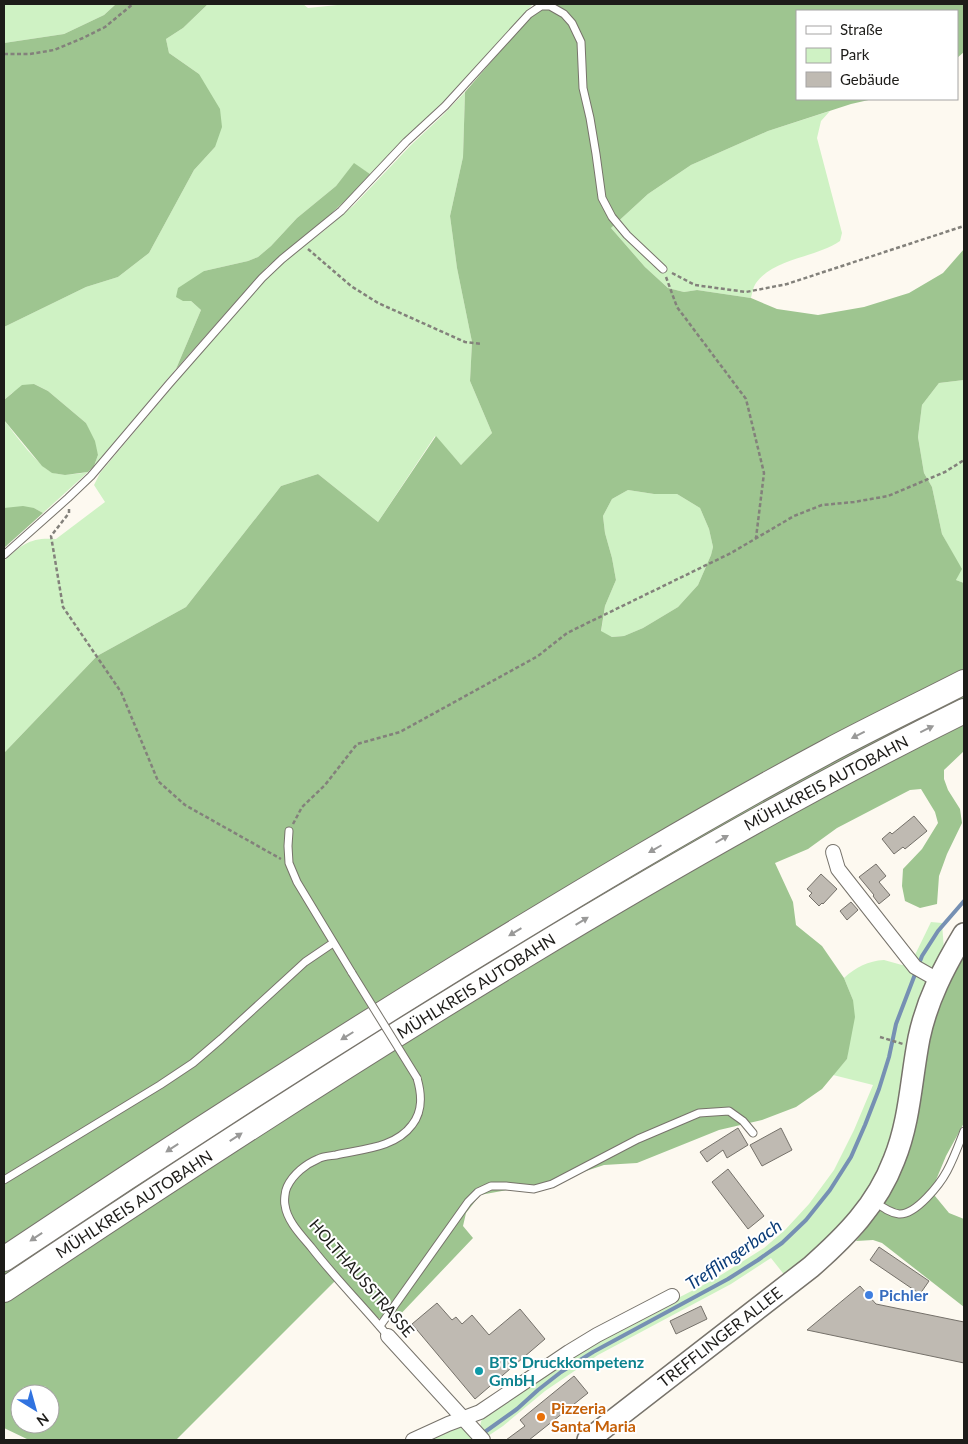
<svg xmlns="http://www.w3.org/2000/svg" width="968" height="1444" viewBox="0 0 968 1444" font-family="Lato,sans-serif">
	<rect width="100%" height="100%" fill="#fdf9f0"/>
	<g fill="#cff2c4">
		<path d="M4 4H116L104 15 64 34 4 43Z"/>
		<path d="M208 4H303L308 8 347 4H533L436 110 404 139 370 174 354 164 336 186 297 218 271 246 258 257 248 261 204 271 183 301H191L201 310 176 369 94 466 98 455 86 423 48 391 34 384 12 393 4 400V327L86 287 118 277 149 253 194 170 215 147 199 74 169 53 166 39 183 28Z"/>
		<path d="M465 92 463 157 450 216 457 268 472 342 470 381 492 433 461 465 435 436 378 522 318 474 281 486 186 607 97 656 4 753V561C22 544 31 537 56 539L105 502 94 485 100 473 198 356 277 267 325 230 354 205 411 145 442 116Z"/>
		<path d="M830 111 821 121 817 138 842 233 840 241C815 258 774 258 756 283 753 287 752 294 751 298L697 290 684 292 668 288 645 267 611 228 648 194 691 165 768 131Z"/>
		<path d="M964 380V583L956 580 961 569 942 534 932 487 924 473 918 437 922 405 939 383Z"/>
		<path d="M4 420C13 432 41 470 54 473 65 476 77 474 88 472L43 513 34 508H4Z"/>
		<path d="M628 490 654 494H677L700 508 709 529 713 547 711 555 698 585 678 607 643 628 624 636 612 637 601 632 605 606 616 580 612 558 605 533 603 516 612 499Z"/>
		<path d="M931 922 942 923 944 950 933 972 920 965 914 957Z"/>
		<path d="M884 960 902 965 908 964 925 977 929 984 898 1124 883 1169 840 1229 786 1277 771 1258 731 1284 598 1355 545 1391 503 1426 488 1436C481 1428 478 1427 483 1417L604 1336 713 1280 764 1248 785 1230 809 1204 834 1170 854 1130 873 1085 833 1075 847 1059 853 1000 844 978C856 967 868 961 884 960Z"/>
		<path d="M456 1428H464L477 1440H426L446 1431Z"/>
	</g>
	<g fill="#9ec590" fill-rule="evenodd">
		<path d="M116 4H208L183 28 166 39 169 53 199 74 220 109 222 127 215 147 194 170 149 253 118 277 86 287 4 327V43L64 34 104 15Z"/>
		<path d="M534 4H964V52L957 58V11H797V99H873L851 104 768 131 691 165 648 194 611 228 645 267 668 288 684 292 697 290 751 298 777 309 818 315 864 307 909 293 943 273 964 249V380L939 383 922 405 918 437 924 473 932 487 942 534 962 569 956 580 964 583V751L944 770V779L948 790 960 809 962 823 947 854 939 876 937 904 920 908 905 901 902 886 903 869 922 849 938 823 935 812 921 789 910 790 837 828 808 849 775 863 793 902 796 925 822 946 844 978 853 1000 855 1017 847 1059 822 1089 796 1107 762 1120 719 1130 637 1163 604 1165 580 1173 553 1187 512 1189 480 1195 466 1213 463 1226 473 1238 395 1320 385 1321 376 1317 340 1276 176 1440H29L4 1428V753L97 656 186 607 281 486 318 474 378 522 436 436 461 465 492 433 470 381 472 342 457 268 450 216 463 157 465 92 530 17ZM628 490 654 494H677L700 508 709 529 713 547 711 555 698 585 678 607 643 628 624 636 612 637 601 631 605 606 616 580 612 558 605 533 603 516 612 499ZM20 1394H50V1424H20Z"/>
		<path d="M354 163 370 174 349 197 321 223 267 267 176 369 201 310 191 301H183L176 297 178 288 204 271 248 261 258 257 271 246 297 218 336 186Z"/>
		<path d="M34 384 48 391 86 423 95 441 98 455 94 466 88 472 65 475 52 473 42 466 4 420V400L22 385Z"/>
		<path d="M23 506 34 508 43 513 4 548V508Z"/>
		<path d="M964 953V1123L946 1156 936 1180 935 1196 949 1213 964 1219V1307L882 1243 873 1240 856 1241C881 1211 897 1185 909 1148 921 1086 929 1007 964 953Z"/>
	</g>
	<g fill="none" stroke-linecap="round" stroke-linejoin="round">
		<path stroke="#7690b3" stroke-width="4" d="M482 1434 517 1409 538 1390 561 1372 593 1352 728 1279 758 1260 782 1243 806 1220 830 1190 851 1157 865 1125 879 1089 889 1057 896 1024 922 956 938 931 964 901"/>
	</g>
	<g fill="#bfbab2" stroke="#75716a">
		<path d="M914 816 927 831 905 849 903 847 894 854 882 839 890 832 892 834Z"/>
		<path d="M876 864 886 876 879 882 890 895 879 904 873 896 874 895 859 877Z"/>
		<path d="M821 874 837 889 823 904 822 903 819 906 809 896 812 893 807 889Z"/>
		<path d="M851 902 858 910 847 920 840 911Z"/>
		<path d="M738 1128 748 1145 727 1158 723 1150 707 1162 700 1152Z"/>
		<path d="M781 1128 792 1150 762 1166 750 1145Z"/>
		<path d="M728 1169 764 1216 748 1229 712 1182Z"/>
		<path d="M879 1247 929 1281 920 1294 870 1260Z"/>
		<path d="M860 1286 876 1304 964 1322V1363L807 1330Z"/>
		<path d="M437 1303 452 1320 456 1317 462 1324 472 1315 489 1335 520 1309 545 1339 475 1399 412 1324Z"/>
		<path d="M701 1306 707 1319 676 1334 670 1321Z"/>
		<path d="M574 1376 588 1393 529 1440H506L525 1426 520 1420Z"/>
	</g>
	<g fill="none" stroke-linecap="round" stroke-linejoin="round">
		<defs>
			<g id="lane">
				<path d="M4 555 68 498 91 476 169 384 262 278 282 259 341 211 406 142 445 106 529 14 541 6H550L564 14 572 23 581 42 583 88 590 118 596 154 602 198 612 217 627 235 663 269"/>
				<path d="M289 831 288 846 289 863 297 882 352 973"/>
				<path d="M4 1180 160 1085 193 1063 221 1039 305 962 333 943"/>
				<path d="M875 1202C882 1207 890 1213 899 1214 916 1215 940 1184 947 1171 954 1158 959 1144 964 1131"/>
				<path d="M380 1326 468 1202 478 1192 491 1186H506L534 1189 552 1184 638 1139 699 1113 729 1111 743 1121 753 1133"/>
				<path d="M388 1336C363 1306 335 1278 311 1247 301 1235 287 1221 285 1205 284 1201 285 1191 287 1187 293 1174 306 1164 318 1159 323 1156 330 1156 336 1155 362 1149 395 1148 412 1125 423 1111 422 1095 417 1078"/>
			</g>
			<g id="street">
				<path d="M833 852 838 869 915 967 938 980"/>
				<path d="M388 1336 483 1440"/>
				<path d="M413 1440 448 1424 480 1412 569 1352 597 1335 672 1296"/>
			</g>
			<path id="primary" d="M588 1440 811 1267C846 1236 877 1205 894 1160 910 1121 911 1079 919 1038 927 1000 944 967 964 934"/>
			<g id="highway">
				<path d="M4 1259C153 1159 305 1061 459 966 580 892 703 818 828 751 873 727 919 705 964 682"/>
				<path d="M4 1290C174 1176 346 1064 521 958 666 870 812 786 964 711"/>
			</g>
		</defs>
		<use href="#lane" stroke="#77736b" stroke-width="9"/>
		<use href="#street" stroke="#77736b" stroke-width="16"/>
		<use href="#primary" stroke="#77736b" stroke-width="24"/>
		<use href="#highway" stroke="#77736b" stroke-width="26"/>
		<g stroke="#83817b" stroke-width="2.5" stroke-dasharray="4 2.5" stroke-linecap="butt">
			<path d="M4 54H30L54 50 83 38 105 27 133 4"/>
			<path d="M308 249 351 286 378 303 465 342 482 344"/>
			<path d="M672 273 695 285 746 292 787 284 964 226"/>
			<path d="M666 277 677 307 746 399 764 473 756 538"/>
			<path d="M69 509V513L51 536 63 607 121 692 158 781 185 805 281 859"/>
			<path d="M293 824 302 807 325 785 357 744 400 732 538 656 567 633 731 553 794 516 822 505 854 502 888 496 945 472 964 460"/>
			<path d="M880 1037 903 1044"/>
		</g>
		<use href="#lane" stroke="#fff" stroke-width="7"/>
		<use href="#street" stroke="#fff" stroke-width="14"/>
		<use href="#primary" stroke="#fff" stroke-width="21"/>
		<use href="#highway" stroke="#fff" stroke-width="24"/>
		<defs>
			<path id="lane-bridge" d="M352 973 417 1078"/>
		</defs>
		<use href="#lane-bridge" stroke="#77736b" stroke-width="9" stroke-linecap="butt"/>
		<use href="#lane-bridge" stroke="#fff" stroke-width="7"/>
	</g>
	<defs><path id="oneway-solid" d="M-6-.8H1V-3.2L6.5 0L1 3.2V.8H-6Z" transform="scale(1.25)"/></defs>
	<g fill="#999998">
		<use href="#oneway-solid" transform="translate(927 729) rotate(-26)"/>
		<use href="#oneway-solid" transform="translate(858 735) rotate(153)"/>
		<use href="#oneway-solid" transform="translate(722 839) rotate(-30)"/>
		<use href="#oneway-solid" transform="translate(655 849) rotate(150)"/>
		<use href="#oneway-solid" transform="translate(582 921) rotate(-31)"/>
		<use href="#oneway-solid" transform="translate(515 932) rotate(149)"/>
		<use href="#oneway-solid" transform="translate(347 1036) rotate(148)"/>
		<use href="#oneway-solid" transform="translate(236 1137) rotate(-33)"/>
		<use href="#oneway-solid" transform="translate(172 1148) rotate(147)"/>
		<use href="#oneway-solid" transform="translate(36 1237) rotate(146)"/>
	</g>
	<circle fill="#3f7fe0" stroke="#fff" stroke-width="2" cx="869" cy="1295" r="5"/>
	<circle fill="#0f9aa8" stroke="#fff" stroke-width="2" cx="479" cy="1371" r="5"/>
	<circle fill="#e8710a" stroke="#fff" stroke-width="2" cx="541" cy="1417" r="5"/>
	<g text-anchor="middle" stroke-width="4" stroke-linejoin="round" paint-order="stroke">
		<g font-size="16" fill="#1d1c19" stroke="#fff">
			<text transform="translate(826 783) rotate(-28)" y="6">MÜHLKREIS AUTOBAHN</text>
			<text transform="translate(476 986) rotate(-32)" y="6">MÜHLKREIS AUTOBAHN</text>
			<text transform="translate(134 1204) rotate(-33)" y="6">MÜHLKREIS AUTOBAHN</text>
			<text transform="translate(362 1278) rotate(49)" y="6">HOLTHAUSSTRASSE</text>
			<text transform="translate(720 1337) rotate(-38)" y="6">TREFFLINGER ALLEE</text>
		</g>
		<g font-size="16" font-weight="bold" fill="#366cbe" stroke="#fff" text-anchor="start">
			<text x="879" y="1301">Pichler</text>
		</g>
		<g font-size="16" font-weight="bold" fill="#0d838f" stroke="#fff" text-anchor="start">
			<text x="489" y="1368">BTS Druckkompetenz<tspan x="489" dy="18">GmbH</tspan></text>
		</g>
		<g font-size="16" font-weight="bold" fill="#c56008" stroke="#fff" text-anchor="start">
			<text x="551" y="1414">Pizzeria<tspan x="551" dy="18">Santa Maria</tspan></text>
		</g>
		<g font-size="18" font-style="italic" fill="#0b3c78" stroke="#fff">
			<text transform="translate(734 1255) rotate(-34)" y="6">Trefflingerbach</text>
		</g>
	</g>
	<rect width="968" height="1444" fill="none" stroke="#1d1c19" stroke-width="10"/>
	<rect x="796" y="10" width="162" height="90" fill="#ffffff" stroke="#a5a4a3"/>
	<rect x="806" y="26" width="25" height="8" fill="#ffffff" stroke="#a5a4a3"/>
	<text x="840" y="35" font-size="15" fill="#1d1c19">Straße</text>
	<rect x="806" y="48" width="25" height="15" fill="#cff2c4" stroke="#a5a4a3"/>
	<text x="840" y="60" font-size="15" fill="#1d1c19">Park</text>
	<rect x="806" y="72" width="25" height="15" fill="#bfbab2" stroke="#a5a4a3"/>
	<text x="840" y="85" font-size="15" fill="#1d1c19">Gebäude</text>
	<g transform="translate(35 1409) rotate(143)"><circle r="24" fill="#ffffff" stroke="#a5a4a3"/>
	<path d="M0-4L9 19L0 12L-9 19Z" fill="#3173e0"/>
	<text y="-8" font-size="14" font-weight="bold" text-anchor="middle" fill="#1d1c19">N</text>
	</g>
</svg>
